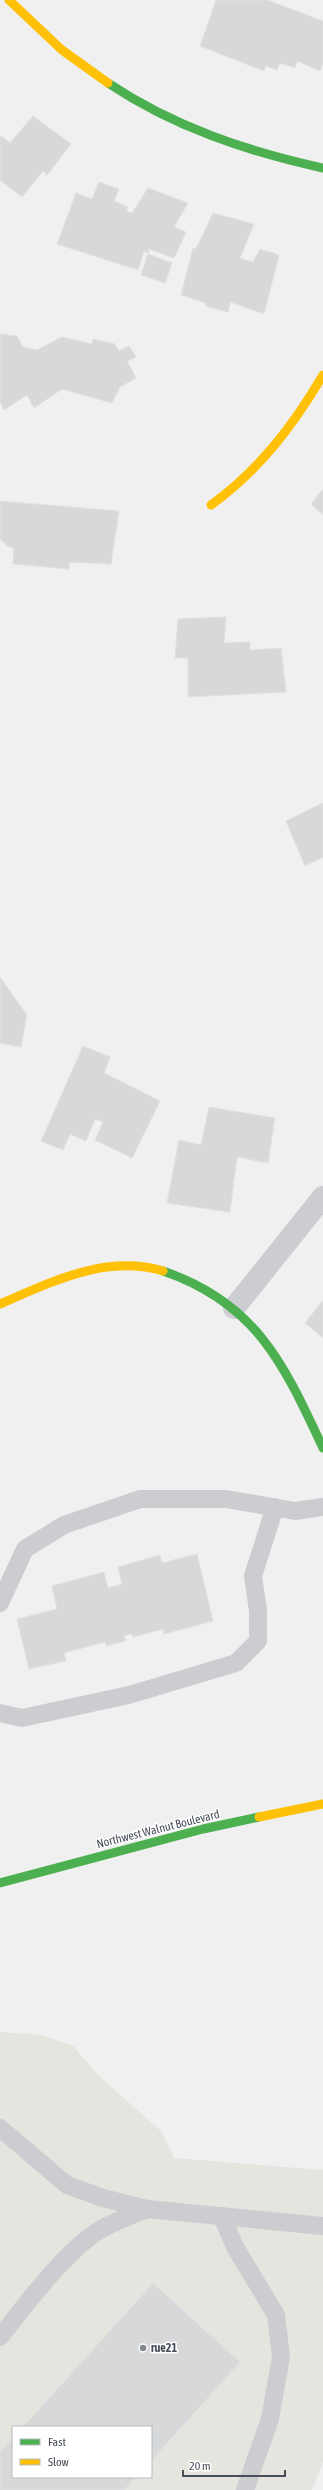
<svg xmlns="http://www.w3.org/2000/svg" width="323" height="2490" viewBox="0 0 323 2490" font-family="'Asap Condensed',sans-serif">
	<rect width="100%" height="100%" fill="#f0f0f0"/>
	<path fill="#e5e4de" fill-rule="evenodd" d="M0 2032 42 2035 73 2046 100 2077 162 2132 174 2158 323 2170V2462L312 2490H0ZM13 2427H151V2477H13Z"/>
	<g fill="#d7d8da" stroke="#e1e1e2">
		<path d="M216 0H267L323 21V63L320 71 297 61 295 68 280 63 277 70 266 66 264 71 200 46Z"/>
		<path d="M33 116 71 144 47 175 43 171 22 197 0 180V135L10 143Z"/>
		<path d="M99 182 119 189 114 201 128 207 126 211 132 213 148 188 188 203 174 227 186 232 174 258 149 249V253L144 251 138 270 57 244 76 193 92 199Z"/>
		<path d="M213 213 254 224 240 258 253 262 260 249 279 255 264 314 230 302 228 312 206 306V303L181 295 193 248 196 249Z"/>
		<path d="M148 254 172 263 165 283 141 275Z"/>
		<path d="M0 334 17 336 23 347 37 350 62 337 92 344 93 339 115 344 119 351 129 346 136 357 127 361 136 378 120 387 112 403 62 389 34 408 27 395 4 410 0 401Z"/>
		<path d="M323 489V515L311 504Z"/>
		<path d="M0 501 119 511 111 564 70 562 69 569 13 564 14 548 7 546 0 539Z"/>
		<path d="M226 617 224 643 250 642V650L281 648 286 692 188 697V658H175L178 619Z"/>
		<path d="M323 803V857L305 866 286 821Z"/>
		<path d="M0 977 27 1015 21 1047 0 1043Z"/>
		<path d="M83 1046 110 1057 104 1073 160 1101 132 1158 95 1140 103 1122 95 1119 86 1141 70 1134 63 1150 41 1141Z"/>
		<path d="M209 1107 275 1118 268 1163 237 1157 230 1212 167 1203 179 1140 201 1145Z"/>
		<path d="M323 1300V1338L305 1323Z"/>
		<path d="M197 1554 213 1621 164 1634 163 1629 133 1637 132 1634 124 1636 126 1641 106 1646 105 1642 64 1653 66 1661 29 1669 17 1619 57 1609 52 1586 104 1572 108 1588 122 1584 118 1567 160 1555 162 1563Z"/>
		<path d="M153 2283 240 2362 151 2461V2427H23Z"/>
		<path d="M13 2438V2477H136L124 2490H0V2452Z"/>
	</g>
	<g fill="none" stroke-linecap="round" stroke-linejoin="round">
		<g stroke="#cccdd0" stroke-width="18">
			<path d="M0 1603 25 1549 64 1525 140 1499H226L295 1511 323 1507"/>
			<path d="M0 1713 22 1718 129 1695 236 1663 258 1641V1611L253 1576 275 1507"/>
			<path d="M0 2128 67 2185 103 2198 147 2209 323 2226"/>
			<path d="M222 2216 235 2247 276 2315 281 2357 270 2419 245 2490"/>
			<path d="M0 2337C27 2303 68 2247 105 2227 118 2220 133 2215 147 2209"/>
		</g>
		<path stroke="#cccdd0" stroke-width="22" d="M234 1308 323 1197"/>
		<g stroke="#4caf50" stroke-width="9">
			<path d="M108 83C174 127 246 151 323 168"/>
			<path d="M163 1271C257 1303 284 1365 323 1448"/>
			<path d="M0 1883 203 1829 259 1817"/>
		</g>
		<g stroke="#ffc107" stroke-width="9">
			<path d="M9 0 62 50 108 83"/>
			<path d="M211 505C259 470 293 426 323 375"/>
			<path d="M0 1304C51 1282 106 1254 163 1271"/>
			<path d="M259 1817 323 1804"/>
		</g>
	</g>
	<circle fill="#83878e" stroke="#fff" stroke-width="1.5" cx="143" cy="2348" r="4"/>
	<g text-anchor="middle" stroke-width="3" stroke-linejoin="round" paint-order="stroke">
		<g font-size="12" fill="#494f5a" stroke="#fff">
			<text transform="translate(158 1829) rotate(-14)" y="4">Northwest Walnut Boulevard</text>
		</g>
		<g font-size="12" font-weight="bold" fill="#494f5a" stroke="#fff" text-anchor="start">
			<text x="151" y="2352">rue21</text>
		</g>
	</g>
	<rect x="12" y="2426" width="140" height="52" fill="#ffffff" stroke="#b6b9bd"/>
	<rect x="20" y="2439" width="20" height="6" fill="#4caf50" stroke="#b6b9bd"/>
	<text x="48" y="2446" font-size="12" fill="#494f5a">Fast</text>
	<rect x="20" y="2459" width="20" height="6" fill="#ffc107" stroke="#b6b9bd"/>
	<text x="48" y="2466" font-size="12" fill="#494f5a">Slow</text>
	<path d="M183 2470v6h102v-6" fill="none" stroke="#494f5a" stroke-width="2"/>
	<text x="189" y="2470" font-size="12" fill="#494f5a" stroke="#ffffff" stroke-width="3" paint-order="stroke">20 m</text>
</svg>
